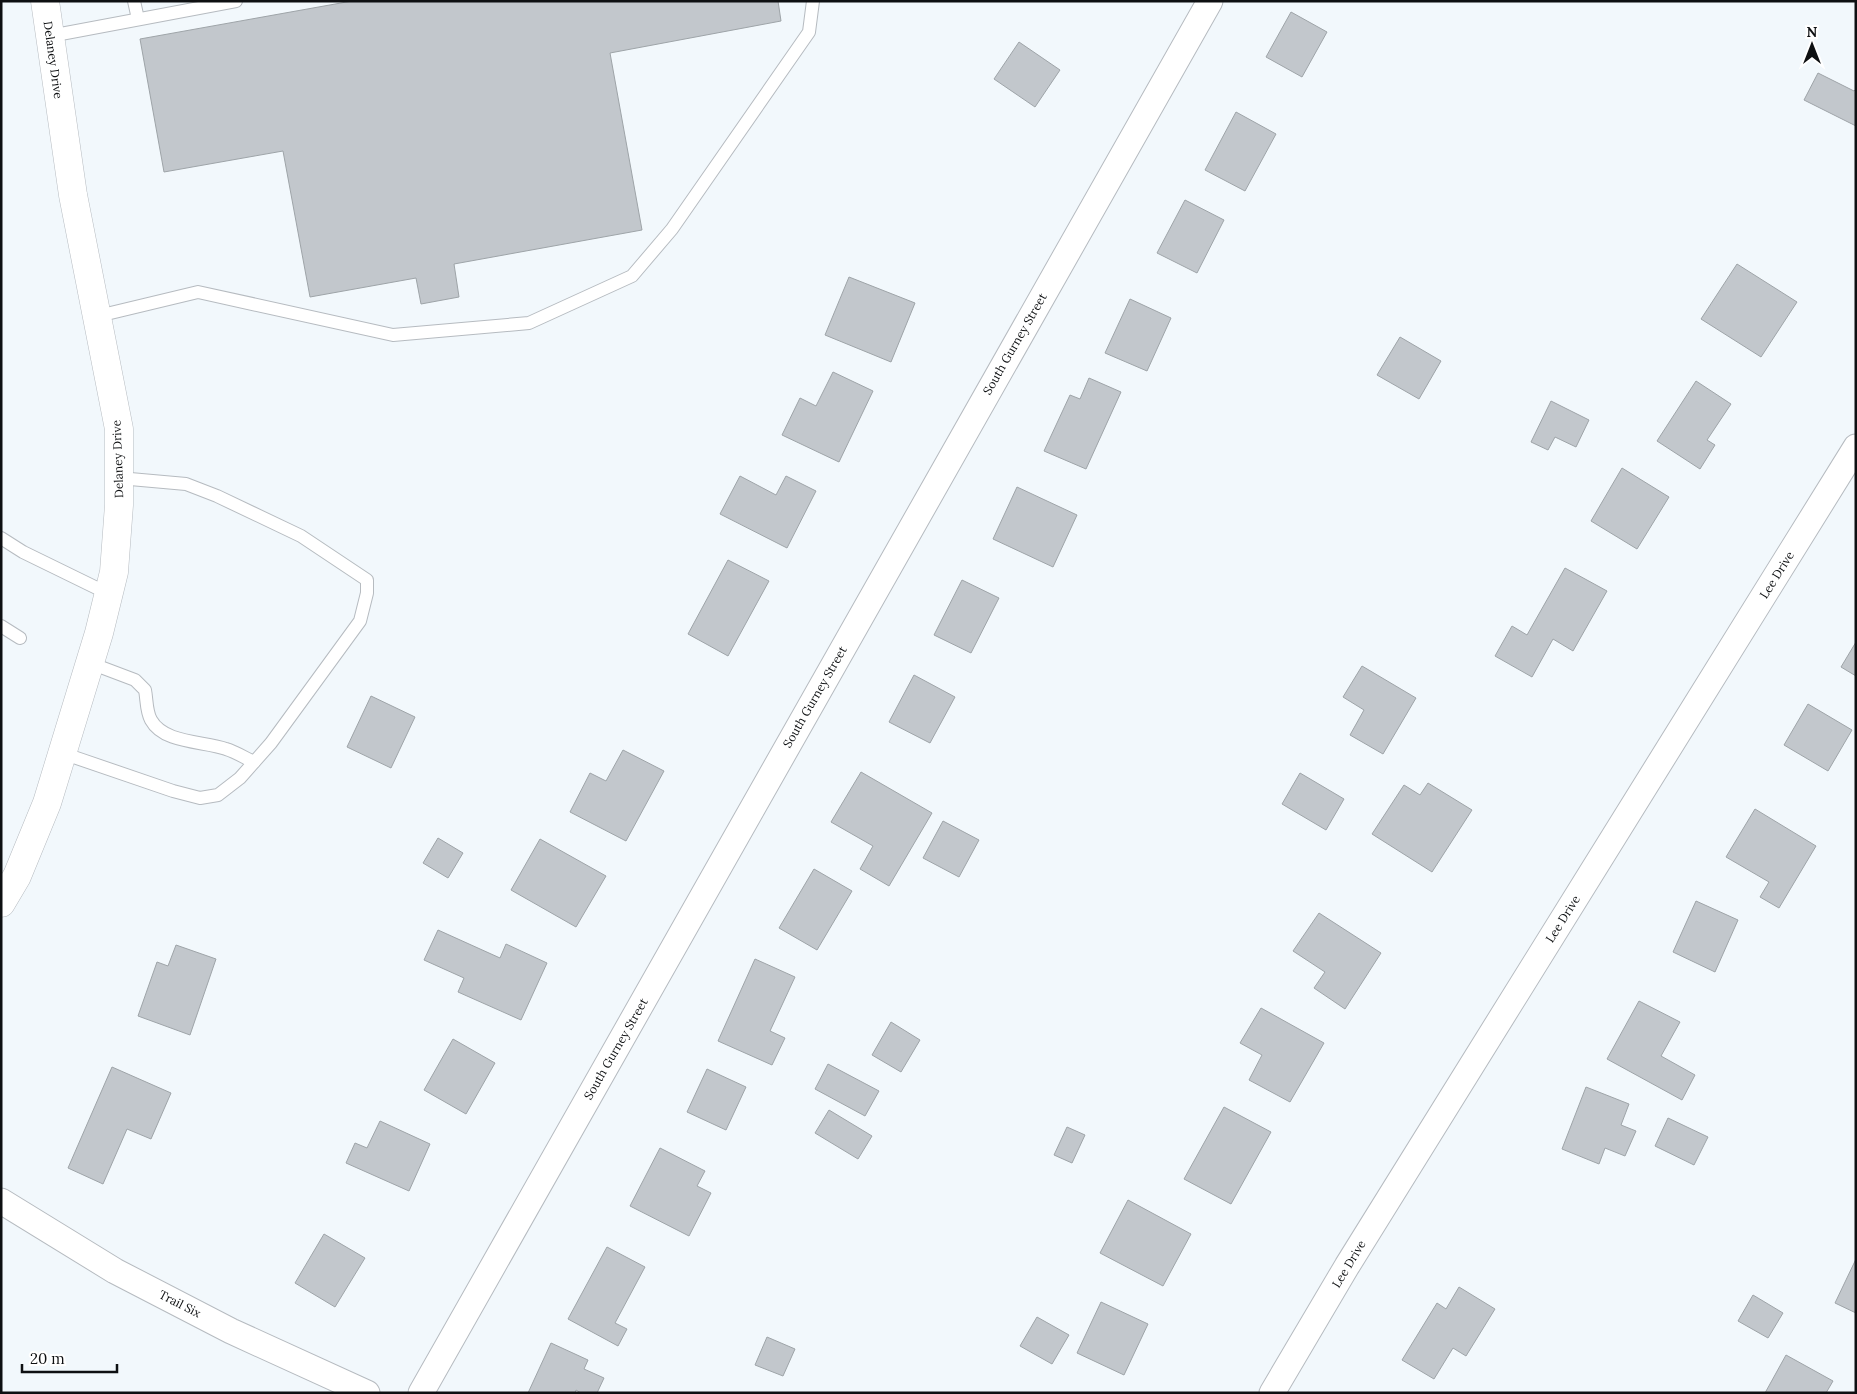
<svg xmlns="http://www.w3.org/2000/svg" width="1857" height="1394" viewBox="0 0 1857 1394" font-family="Lora,serif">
	<rect width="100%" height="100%" fill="#f2f8fc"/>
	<g fill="#c2c7cc" stroke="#9ea4a8">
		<path d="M352 1H778L781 21 610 53 642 230 454 264 459 297 421 304 416 278 310 297 283 151 164 172 140 39Z"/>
		<path d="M1291 12 1327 32 1302 77 1266 57Z"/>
		<path d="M1019 42 1060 70 1035 107 994 79Z"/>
		<path d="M1818 73 1854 91 1856 89V126L1804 100Z"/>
		<path d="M1236 112 1276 134 1245 191 1205 170Z"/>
		<path d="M1185 200 1224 220 1197 273 1157 253Z"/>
		<path d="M1737 264 1797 302 1761 357 1701 319Z"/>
		<path d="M849 277 915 303 891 362 825 335Z"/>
		<path d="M1130 299 1171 318 1147 371 1105 353Z"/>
		<path d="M1400 337 1441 361 1419 399 1377 375Z"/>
		<path d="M833 372 873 391 839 462 782 435 800 398 816 406Z"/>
		<path d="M1089 378 1121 392 1086 469 1044 451 1070 395 1080 399Z"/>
		<path d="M1696 381 1731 404 1707 440 1715 445 1700 469 1657 441Z"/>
		<path d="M1551 401 1589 420 1576 447 1555 437 1548 450 1531 442Z"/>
		<path d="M1622 468 1669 497 1637 549 1591 521Z"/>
		<path d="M740 476 776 495 786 476 816 491 787 548 720 514Z"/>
		<path d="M1017 487 1077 515 1053 567 993 539Z"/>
		<path d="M728 560 769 581 728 656 688 634Z"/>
		<path d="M1565 568 1607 591 1573 651 1553 639 1532 677 1495 656 1512 626 1527 635Z"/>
		<path d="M962 580 999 598 971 653 934 635Z"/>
		<path d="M1856 642V676L1841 667Z"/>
		<path d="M1362 666 1416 698 1383 754 1350 735 1364 710 1343 697Z"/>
		<path d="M914 675 955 697 930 743 889 722Z"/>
		<path d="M371 696 415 717 391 768 347 747Z"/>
		<path d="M1808 704 1852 730 1828 771 1784 745Z"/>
		<path d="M623 750 664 771 626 841 570 812 590 773 606 781Z"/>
		<path d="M861 772 932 813 889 886 860 869 873 846 831 822Z"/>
		<path d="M1300 773 1344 799 1326 830 1282 804Z"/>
		<path d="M1428 783 1472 810 1432 872 1372 834 1404 785 1420 795Z"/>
		<path d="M1755 809 1816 846 1779 908 1760 897 1769 882 1726 857Z"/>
		<path d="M943 821 979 840 959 877 923 858Z"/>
		<path d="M438 838 463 853 448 878 423 863Z"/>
		<path d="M540 839 606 876 576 927 511 890Z"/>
		<path d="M814 869 852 891 817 950 779 928Z"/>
		<path d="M1696 901 1738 920 1715 972 1673 952Z"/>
		<path d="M1319 913 1381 953 1345 1009 1314 988 1325 972 1293 951Z"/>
		<path d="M438 930 500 958 506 944 547 963 521 1020 458 992 464 978 424 960Z"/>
		<path d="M176 945 216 959 190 1035 138 1016 157 962 168 966Z"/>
		<path d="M755 959 795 977 770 1031 785 1038 772 1065 718 1041Z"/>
		<path d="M1639 1001 1680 1022 1661 1056 1695 1075 1682 1100 1607 1059Z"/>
		<path d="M1261 1008 1324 1043 1290 1102 1249 1080 1262 1055 1240 1043Z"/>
		<path d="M891 1022 920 1040 901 1072 872 1055Z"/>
		<path d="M453 1039 495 1063 466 1114 424 1090Z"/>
		<path d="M828 1064 879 1091 865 1116 815 1089Z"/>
		<path d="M112 1067 171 1093 151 1139 127 1129 103 1184 68 1168Z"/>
		<path d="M707 1069 746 1087 726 1130 687 1112Z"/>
		<path d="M1586 1087 1629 1104 1621 1125 1636 1131 1625 1156 1605 1148 1599 1164 1562 1149Z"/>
		<path d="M1224 1107 1271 1132 1231 1204 1184 1179Z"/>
		<path d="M829 1110 872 1136 858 1159 815 1133Z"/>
		<path d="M1668 1118 1708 1137 1694 1165 1655 1146Z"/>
		<path d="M380 1121 430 1144 409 1191 346 1163 355 1143 367 1148Z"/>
		<path d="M1067 1127 1085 1135 1072 1163 1054 1155Z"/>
		<path d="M660 1148 705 1171 697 1186 711 1193 689 1236 630 1206Z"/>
		<path d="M1128 1200 1191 1234 1163 1286 1100 1253Z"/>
		<path d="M324 1234 365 1258 335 1307 295 1283Z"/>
		<path d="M607 1247 645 1267 615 1323 627 1329 618 1346 568 1319Z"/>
		<path d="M1856 1259V1313L1835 1303Z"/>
		<path d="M1459 1287 1495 1309 1466 1356 1453 1348 1434 1379 1402 1360 1437 1303 1446 1309Z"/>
		<path d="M1753 1295 1783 1313 1768 1338 1738 1321Z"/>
		<path d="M1101 1302 1148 1324 1124 1375 1077 1353Z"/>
		<path d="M1037 1317 1069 1335 1052 1364 1020 1346Z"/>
		<path d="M767 1337 795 1349 783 1376 755 1365Z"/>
		<path d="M551 1343 588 1360 584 1369 604 1378 597 1393H581L576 1390 575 1393H528Z"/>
		<path d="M1786 1355 1833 1381 1826 1393H1765Z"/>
	</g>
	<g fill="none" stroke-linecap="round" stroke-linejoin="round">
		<defs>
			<g id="lane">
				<path d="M134 1 138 19"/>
				<path d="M50 36 236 1"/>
				<path d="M98 316 198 292 393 335 529 323 632 276 672 229 809 32 813 1"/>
				<path d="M1 538 23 552 109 594"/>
				<path d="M1 626 20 638"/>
				<path d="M90 663 135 680 145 690C147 700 146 711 151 720 164 744 205 741 226 749 236 752 245 758 254 762"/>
				<path d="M62 753 173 791 200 798 218 795 240 778 271 743 360 621 367 593V580L301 536 217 496 186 484 119 478"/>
			</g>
			<g id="street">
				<path d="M1 1201 115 1271 231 1331 367 1393"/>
				<path d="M421 1393 1210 1"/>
				<path d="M1272 1393 1347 1266 1856 447"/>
			</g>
			<path id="secondary" d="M1 903 17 876 47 803 99 633 114 572 119 505V429L73 195 45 1"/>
		</defs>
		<use href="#lane" stroke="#b6bbc0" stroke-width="14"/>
		<use href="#street" stroke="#b6bbc0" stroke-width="27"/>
		<use href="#secondary" stroke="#b6bbc0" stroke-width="29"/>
		<use href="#lane" stroke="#fff" stroke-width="12"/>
		<use href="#street" stroke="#fff" stroke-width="25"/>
		<use href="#secondary" stroke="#fff" stroke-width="28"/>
	</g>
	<g text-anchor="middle" stroke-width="5" stroke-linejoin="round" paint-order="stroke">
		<g font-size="12" fill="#0e1012" stroke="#fff">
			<text transform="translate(53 60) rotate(82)" y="4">Delaney Drive</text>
			<text transform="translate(1015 344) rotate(-60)" y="4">South Gurney Street</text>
			<text transform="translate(118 459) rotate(-92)" y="4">Delaney Drive</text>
			<text transform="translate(1777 575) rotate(-58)" y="4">Lee Drive</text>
			<text transform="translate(815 697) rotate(-60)" y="4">South Gurney Street</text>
			<text transform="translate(1563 919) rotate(-58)" y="4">Lee Drive</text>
			<text transform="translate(616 1049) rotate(-60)" y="4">South Gurney Street</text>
			<text transform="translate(1349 1264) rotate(-59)" y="4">Lee Drive</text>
			<text transform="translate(180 1304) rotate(27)" y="4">Trail Six</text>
		</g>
	</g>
	<rect width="1857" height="1394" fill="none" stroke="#0e1012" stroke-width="5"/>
	<g transform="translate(1812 45)" stroke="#ffffff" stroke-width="4" paint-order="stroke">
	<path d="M0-4L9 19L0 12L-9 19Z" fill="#0e1012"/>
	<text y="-8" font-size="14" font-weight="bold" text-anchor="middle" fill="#0e1012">N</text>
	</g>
	<path d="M22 1364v8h95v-8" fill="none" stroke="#0e1012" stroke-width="2.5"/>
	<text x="30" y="1364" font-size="15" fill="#0e1012" stroke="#ffffff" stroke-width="4" paint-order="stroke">20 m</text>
</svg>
